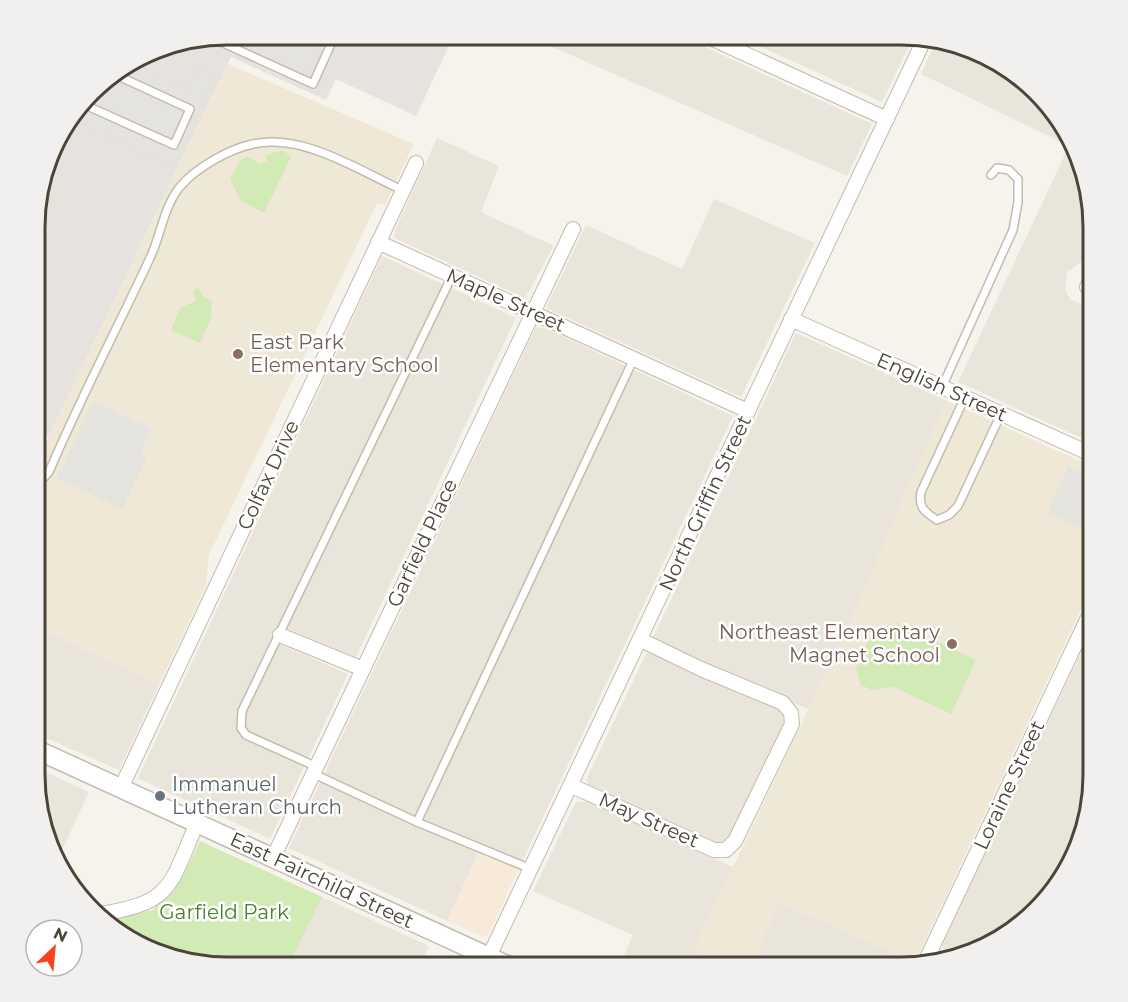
<svg xmlns="http://www.w3.org/2000/svg" width="1128" height="1002" viewBox="0 0 1128 1002" font-family="Montserrat,sans-serif">
	<rect width="100%" height="100%" fill="#f6f3ec"/>
	<g fill="#eae5da">
		<path d="M553 35H651L659 39 679 35 872 124 847 176 548 45Z"/>
		<path d="M735 35H914L882 102Z"/>
		<path d="M936 41 986 55 1045 100 1079 153 1093 214V246L1080 263 1067 272 1065 290 1071 300 1093 308V443L958 382 1069 146 921 74Z"/>
		<path d="M437 138 499 166 481 212 554 246 525 298 394 238 395 230Z"/>
		<path d="M714 199 815 243 741 397 546 308 586 225 682 269Z"/>
		<path d="M382 256 516 318 356 657 284 627 277 643 348 674 270 839 138 778Z"/>
		<path d="M536 327 545 328 733 416 521 864 481 847 447 921 289 848Z"/>
		<path d="M796 333 947 401 908 486 864 592 808 709 705 666 652 640Z"/>
		<path d="M36 626 159 685 119 770 35 733Z"/>
		<path d="M1093 628V775L1079 849 1028 919 974 953 952 958 947 956 942 944Z"/>
		<path d="M648 650 781 707 787 720 732 837 716 844 590 787 586 780Z"/>
		<path d="M35 767 89 792 57 861 49 848 35 787Z"/>
		<path d="M588 801 733 867 694 949 729 967H619L633 935 533 891 576 802Z"/>
		<path d="M322 897 429 946 418 967H288Z"/>
		<path d="M779 902 915 962 916 966 750 967Z"/>
	</g>
	<path fill="#f7ead8" d="M481 847 521 864 490 931 484 937 447 921Z"/>
	<path fill="#e6e2dd" d="M227 35H454L416 116 336 79 326 100 231 57 49 436 37 431 38 197 83 104 100 82 165 45Z"/>
	<g fill="#efe8d6">
		<path d="M228 64 414 144 385 205 377 203 209 555 206 586 159 685 36 626 37 461Z"/>
		<path d="M947 401 1093 467V584L915 962 780 902 750 967H729L694 949 864 592 908 486Z"/>
	</g>
	<g fill="#d2eab5">
		<path d="M283 150 291 157 264 213 241 201 230 179 240 160 247 157 261 164 267 161 266 155Z"/>
		<path d="M198 288 203 296 212 301 211 318 200 343 171 330 181 307 196 301 193 291Z"/>
		<path d="M900 624 976 660 951 714 894 687 872 690 861 685 856 668 867 656 863 651 876 628Z"/>
		<path d="M200 841 322 897 288 967H227L153 953 108 920 153 910 183 876Z"/>
	</g>
	<g fill="#e5e3e0">
		<path d="M227 35H328L309 76 221 36Z"/>
		<path d="M133 63 188 89 199 64 216 72 173 166 82 124 102 81Z"/>
		<path d="M93 401 152 429 140 453 147 457 122 509 57 478Z"/>
		<path d="M1068 467 1093 478V534L1047 513Z"/>
	</g>
	<g fill="none" stroke-linecap="round" stroke-linejoin="round">
		<defs>
			<g id="service">
				<path d="M210 37 313 84 335 35"/>
				<path d="M83 104 174 145 190 109 114 74"/>
				<path d="M942 387 1013 230 1018 202V179L1009 170 997 168 991 175"/>
				<path d="M965 397 921 492C918 508 925 512 937 520L949 515 958 506 1001 414"/>
				<path d="M37 485 49 472C80 399 117 329 150 258 161 235 163 209 179 188 195 168 229 149 253 144 303 133 358 170 402 190"/>
				<path d="M317 767 246 735 241 728 242 711 452 276"/>
				<path d="M314 774 417 822 531 869"/>
				<path d="M417 822 634 358"/>
			</g>
			<g id="minor">
				<path d="M704 35 887 119"/>
				<path d="M378 242 748 411"/>
				<path d="M1093 274 1087 287 1093 290"/>
				<path d="M791 319 1093 455"/>
				<path d="M280 635 363 669"/>
				<path d="M572 786 714 850H726L735 841 792 724 791 713 783 703 701 669 641 640"/>
				<path d="M121 788 416 163"/>
				<path d="M273 858 573 229"/>
				<path d="M100 914C173 903 170 885 197 823"/>
				<path d="M939 961 928 956 1093 607"/>
				<path d="M484 967 925 38"/>
			</g>
			<path id="tertiary" d="M35 749 511 967"/>
		</defs>
		<use href="#service" stroke="#c2bbae" stroke-width="10"/>
		<use href="#minor" stroke="#c2bbae" stroke-width="16"/>
		<use href="#tertiary" stroke="#c2bbae" stroke-width="21"/>
		<use href="#service" stroke="#fff" stroke-width="7"/>
		<use href="#minor" stroke="#fff" stroke-width="14"/>
		<use href="#tertiary" stroke="#fff" stroke-width="18"/>
	</g>
	<g fill="#8d6e63" stroke="#fff" stroke-width="2">
		<circle cx="238" cy="354" r="6"/>
		<circle cx="952" cy="644" r="6"/>
	</g>
	<circle fill="#6b7280" stroke="#fff" stroke-width="2" cx="160" cy="796" r="6"/>
	<g text-anchor="middle" stroke-width="5" stroke-linejoin="round" paint-order="stroke">
		<g font-size="20" fill="#4b4439" stroke="#fff">
			<text transform="translate(506 300) rotate(24)" y="7">Maple Street</text>
			<text transform="translate(942 387) rotate(24)" y="7">English Street</text>
			<text transform="translate(268 475) rotate(-65)" y="7">Colfax Drive</text>
			<text transform="translate(705 503) rotate(-65)" y="7">North Griffin Street</text>
			<text transform="translate(422 543) rotate(-65)" y="7">Garfield Place</text>
			<text transform="translate(1009 785) rotate(-65)" y="7">Loraine Street</text>
			<text transform="translate(649 820) rotate(24)" y="7">May Street</text>
			<text transform="translate(322 880) rotate(25)" y="7">East Fairchild Street</text>
		</g>
		<g font-size="20" fill="#785e54" stroke="#fff" text-anchor="start">
			<text x="250" y="349">East Park<tspan x="250" dy="23">Elementary School</tspan></text>
			<text x="940" y="639" text-anchor="end">Northeast Elementary<tspan x="940" dy="23">Magnet School</tspan></text>
		</g>
		<g font-size="20" fill="#5b616d" stroke="#fff" text-anchor="start">
			<text x="172" y="791">Immanuel<tspan x="172" dy="23">Lutheran Church</tspan></text>
		</g>
		<g font-size="20" fill="#4a7f2a" stroke="#fff">
			<text x="224" y="919">Garfield Park</text>
		</g>
	</g>
	<path d="M0 0H1128V1002H0ZM227 45H901A182 182 0 0 1 1083 227V775A182 182 0 0 1 901 957H227A182 182 0 0 1 45 775V227A182 182 0 0 1 227 45Z" fill="#f1f0ef" fill-rule="evenodd"/>
	<path fill="none" stroke="#4b4439" stroke-width="3" d="M227 45H901A182 182 0 0 1 1083 227V775A182 182 0 0 1 901 957H227A182 182 0 0 1 45 775V227A182 182 0 0 1 227 45Z"/>
	<g transform="translate(54 948) rotate(26)"><circle r="28" fill="#ffffff" stroke="#b7b4b0" stroke-width="1.5"/>
	<path d="M0-4.5L10 22L0 15L-10 22Z" fill="#fc3f1d"/>
	<text y="-9" font-size="16" font-weight="bold" text-anchor="middle" fill="#4b4439">N</text>
	</g>
</svg>
